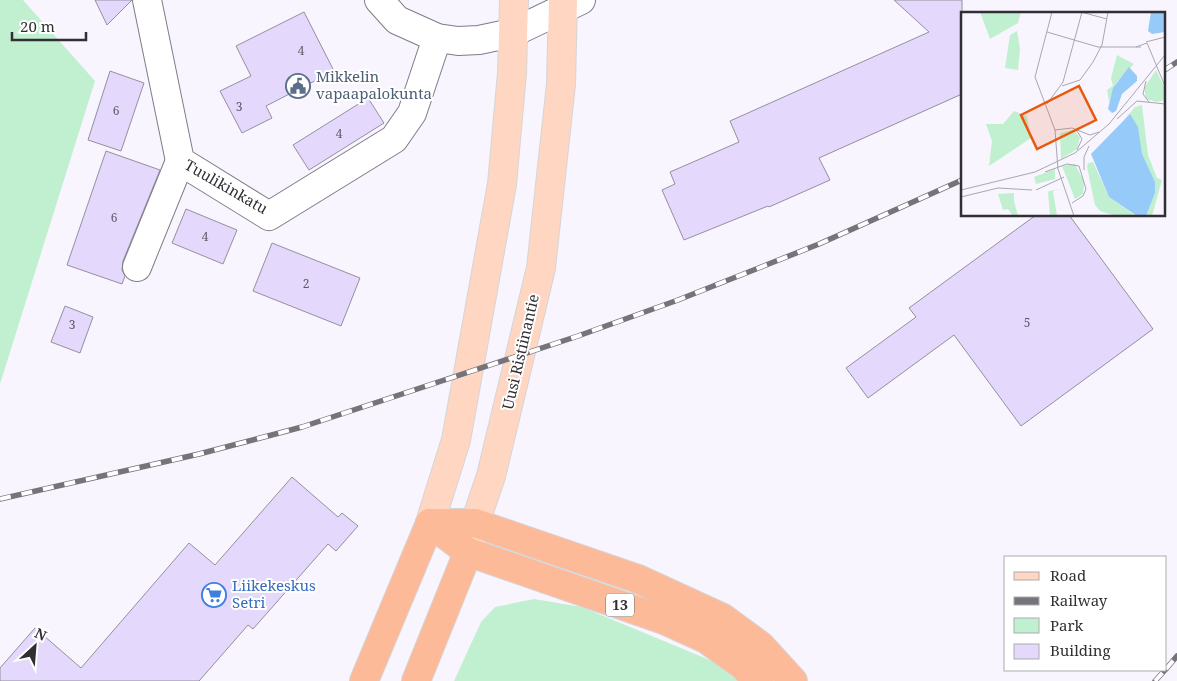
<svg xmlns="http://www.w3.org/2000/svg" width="1177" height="681" viewBox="0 0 1177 681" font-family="'Noto Serif',serif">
	<rect width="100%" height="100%" fill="#f8f5ff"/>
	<g fill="#c1f0d0">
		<path d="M0 0H23L95 81 0 384Z"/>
		<path d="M534 599 582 607 712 661 738 681H454L481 622 495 607Z"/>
	</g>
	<g fill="#e4d8fc" stroke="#94909c">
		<path d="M95 0H132L107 25Z"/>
		<path d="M894 0H962V94L819 158 830 180 769 207 768 206 684 240 662 190 675 184 670 172 739 142 730 121 929 32Z"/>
		<path d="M304 12 334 71 266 106 272 118 242 133 220 91 251 76 236 46Z"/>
		<path d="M110 71 144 83 121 151 88 140Z"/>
		<path d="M368 98 384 123 309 170 293 145Z"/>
		<path d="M106 151 160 170 123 261 122 270 125 276 122 284 67 265Z"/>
		<path d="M186 209 237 230 223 264 172 243Z"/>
		<path d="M1036 215H1069L1153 329 1021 426 954 335 868 398 846 368 916 317 909 308Z"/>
		<path d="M272 243 360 278 341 326 253 291Z"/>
		<path d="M65 306 93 317 80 353 51 342Z"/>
		<path d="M292 477 338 517 342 513 358 526 336 551 328 544 253 629 248 625 199 681H0V668L35 628 81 668 189 543 215 565Z"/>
	</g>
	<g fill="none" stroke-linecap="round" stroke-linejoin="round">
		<defs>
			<g id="minor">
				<path d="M147 0 180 161 269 216 394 139 412 113 437 38"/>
				<path d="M379 0 397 20 437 38 458 41 479 40 512 33 581 0"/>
				<path d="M137 267 180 161"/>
			</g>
			<g id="major">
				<path d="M430 523 456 440 502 184 512 73 514 0"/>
				<path d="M468 552 475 523 491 476 541 268 561 84 563 0"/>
			</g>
			<g id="highway">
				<path d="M430 523H475L638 579 723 618 761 646 793 681"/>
				<path d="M430 523 468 552 664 620 706 639 742 665 759 681"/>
				<path d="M364 681 430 523"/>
				<path d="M416 681 468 552"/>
			</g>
		</defs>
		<use href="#minor" stroke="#7f7c87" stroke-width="30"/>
		<use href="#major" stroke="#d6d5d6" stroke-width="30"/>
		<use href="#highway" stroke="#d6d5d6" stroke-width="30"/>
		<use href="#minor" stroke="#fff" stroke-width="28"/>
		<use href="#major" stroke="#fed6c2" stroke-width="28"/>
		<use href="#highway" stroke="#fdba99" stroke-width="28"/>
		<defs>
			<g id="rail">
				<path d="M1163 71 1177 62"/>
				<path d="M0 499 199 454 302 427 578 336 678 300 819 244 962 180"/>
				<path d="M1166 669 1177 656"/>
				<path d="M1155 681 1165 670"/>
			</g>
		</defs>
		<use href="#rail" stroke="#76747b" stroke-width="5.5"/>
		<use href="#rail" stroke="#fff" stroke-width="4" stroke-dasharray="11" stroke-linecap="butt"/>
	</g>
	<defs>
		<symbol id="civic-ring" viewBox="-11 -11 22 22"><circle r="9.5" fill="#fff" stroke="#5c6f8a" stroke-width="1.5"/><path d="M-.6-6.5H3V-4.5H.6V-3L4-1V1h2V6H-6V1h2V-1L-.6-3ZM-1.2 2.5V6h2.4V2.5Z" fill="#5c6f8a"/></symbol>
		<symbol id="supermarket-ring" viewBox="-11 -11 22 22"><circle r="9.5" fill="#fff" stroke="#3f7fe0" stroke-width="1.5"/><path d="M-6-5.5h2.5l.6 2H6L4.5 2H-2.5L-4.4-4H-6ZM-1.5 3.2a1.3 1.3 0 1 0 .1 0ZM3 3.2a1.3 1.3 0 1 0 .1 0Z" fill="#3f7fe0"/></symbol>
	</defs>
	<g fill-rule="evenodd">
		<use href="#civic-ring" x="284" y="72" width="28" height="28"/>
		<use href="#supermarket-ring" x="200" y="581" width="28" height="28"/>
	</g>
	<g text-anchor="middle" stroke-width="4" stroke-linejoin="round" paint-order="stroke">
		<g font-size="12" fill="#5e5966">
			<text x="301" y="55">4</text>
			<text x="239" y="111">3</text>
			<text x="116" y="115">6</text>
			<text x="339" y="138">4</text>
			<text x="114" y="222">6</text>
			<text x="205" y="241">4</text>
			<text x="306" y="288">2</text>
			<text x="1027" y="327">5</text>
			<text x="72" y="329">3</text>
		</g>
		<rect fill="#fff" stroke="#6f6d71" stroke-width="1" x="606" y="593.5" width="28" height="23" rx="4"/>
		<g font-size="14" font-weight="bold" fill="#312f34">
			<text x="620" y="610">13</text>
		</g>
		<g font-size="15" fill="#4e5e75" stroke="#fff" text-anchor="start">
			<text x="316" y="82">Mikkelin<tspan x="316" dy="17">vapaapalokunta</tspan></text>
		</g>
		<g font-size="15" fill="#312f34" stroke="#fff">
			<text transform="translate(226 187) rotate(30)" y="5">Tuulikinkatu</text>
			<text transform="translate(521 352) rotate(-77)" y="5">Uusi Ristiinantie</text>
		</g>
		<g font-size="15" fill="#366cbe" stroke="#fff" text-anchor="start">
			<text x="232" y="591">Liikekeskus<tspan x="232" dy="17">Setri</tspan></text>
		</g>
	</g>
	<g transform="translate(961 12)">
		<rect width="204" height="204" fill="#f8f5ff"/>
		<path d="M19 0H60L57 11 29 27ZM56 19 59 37 57 58 44 56 49 23ZM156 43 173 52 156 70 148 90 146 78 152 74 150 66ZM195 58 204 76V88L196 90 185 87 183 76ZM181 93 187 143 196 166 201 168 191 204H185L194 181V170L163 108 174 95ZM53 99 66 104 70 126 28 154 31 129 25 112H42ZM112 118 119 125 116 137 100 147 99 121ZM132 150 148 185 175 204H155L139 199 134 193 126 155 127 151ZM114 152 123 170 122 182 114 187 101 154ZM94 157V167L75 172 73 165ZM100 177 92 179 96 204H89L87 180 88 179ZM53 181V189L57 204H52L47 197 42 198 37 182Z" fill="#c1f0d0"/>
		<path d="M190 0H204V20L191 22 187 19ZM168 55 176 64V69L161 82 155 99 151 101 147 97 152 76ZM169 102 177 115 181 142 194 170V181L185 204H176L148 185 130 142Z" fill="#96caf9"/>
		<path fill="none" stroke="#a8a6ae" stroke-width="1" d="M91 0 74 65 94 118M120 0 146 7M86 20 137 35H180M185 30 204 25M175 35 186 31 204 74M185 69 182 82 188 90M101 74 119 68 132 50 141 33 147 0M86 92 102 70 121 0M156 107 176 89 204 92M94 118 97 157 113 204M94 118 111 116 129 123 138 120M116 138 121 127 116 119M123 158V145L128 134M84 160 106 152 118 154 125 177 122 184 111 191M204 171V198M0 178 74 160 114 141 148 112 204 43M75 178 103 165M0 185 37 176 71 178"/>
		<path fill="#e8590c" fill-opacity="0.15" stroke="#e8590c" stroke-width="2.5" d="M118 74 135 108 76 137 60 103Z"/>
		<rect width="204" height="204" fill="none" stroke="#312f34" stroke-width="2.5"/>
	</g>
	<rect x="1004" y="556" width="162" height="115" fill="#ffffff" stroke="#adacae"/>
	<rect x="1014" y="572" width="25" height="8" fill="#fed6c2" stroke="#adacae"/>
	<text x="1050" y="581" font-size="15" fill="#312f34">Road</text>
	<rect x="1014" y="597" width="25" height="8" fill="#76747b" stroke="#adacae"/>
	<text x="1050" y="606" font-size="15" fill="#312f34">Railway</text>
	<rect x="1014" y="618" width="25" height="15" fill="#c1f0d0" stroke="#adacae"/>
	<text x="1050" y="631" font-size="15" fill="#312f34">Park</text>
	<rect x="1014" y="644" width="25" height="15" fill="#e4d8fc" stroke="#adacae"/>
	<text x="1050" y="656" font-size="15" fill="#312f34">Building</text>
	<g transform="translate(35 646) rotate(26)" stroke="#ffffff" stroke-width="4" paint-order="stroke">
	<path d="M0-4L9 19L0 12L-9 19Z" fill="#312f34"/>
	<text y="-8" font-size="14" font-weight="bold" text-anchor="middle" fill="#312f34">N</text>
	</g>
	<path d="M12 32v8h74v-8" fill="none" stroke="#312f34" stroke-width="2.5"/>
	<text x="20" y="32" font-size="15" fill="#312f34" stroke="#ffffff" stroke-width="4" paint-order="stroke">20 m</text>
</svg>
